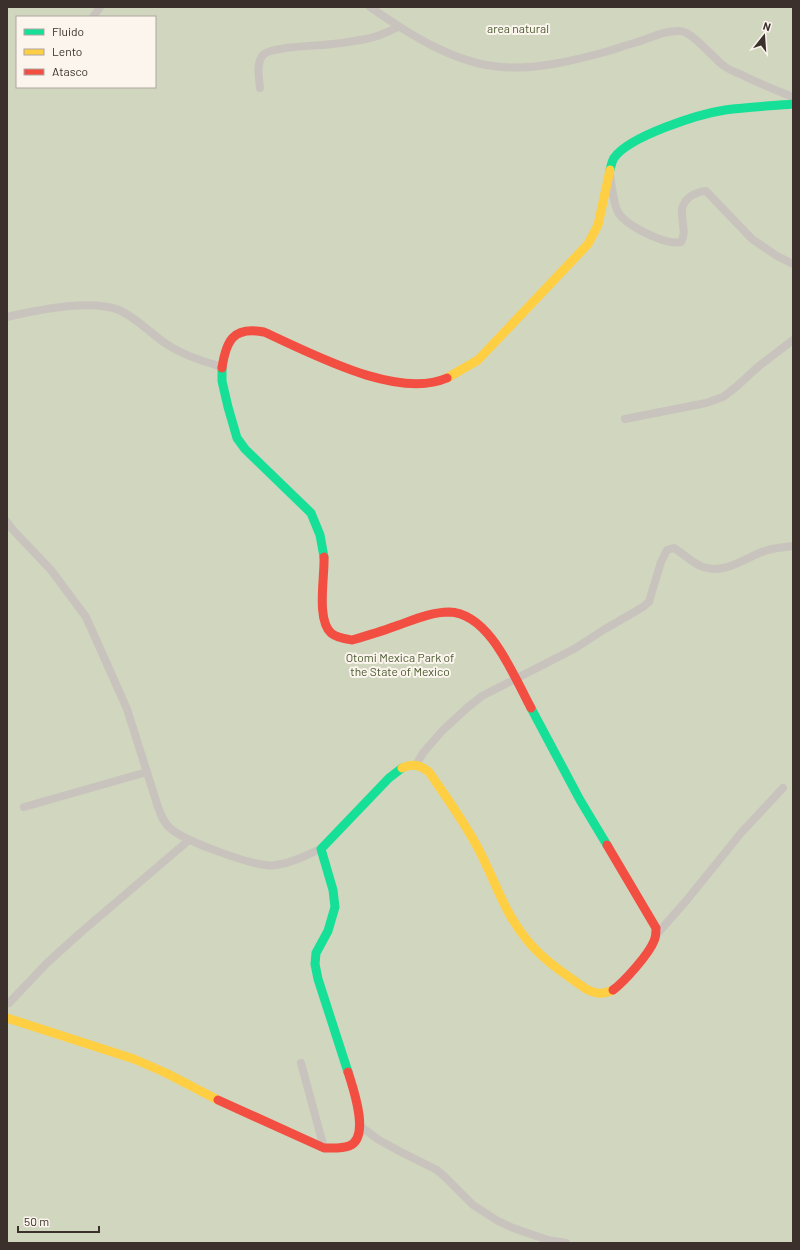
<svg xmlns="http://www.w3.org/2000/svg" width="800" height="1250" viewBox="0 0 800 1250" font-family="Barlow,sans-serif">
	<rect width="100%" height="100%" fill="#f0ebe5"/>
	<path fill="#d1d6bf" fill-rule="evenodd" d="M7 7H793V1243H7ZM17 17H155V87H17Z"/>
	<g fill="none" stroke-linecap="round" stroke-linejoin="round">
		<g stroke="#c9c3be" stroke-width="8">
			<path d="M370 7C409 34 453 63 501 67 535 70 572 61 605 52 615 49 624 46 634 43 649 39 664 30 680 31 693 32 712 57 724 66 729 70 735 72 740 74 758 83 775 90 793 97"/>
			<path d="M93 17 100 7"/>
			<path d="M260 88C259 78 256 63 263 55 272 46 319 46 333 44 344 43 355 41 366 39 378 37 388 32 398 27"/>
			<path d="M610 175C612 186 613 203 618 212 625 225 666 246 681 242 690 227 672 209 691 196 696 193 700 191 706 191L752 239 777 256 793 264"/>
			<path d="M7 317C36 310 91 299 119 310 137 318 151 334 168 345 185 356 203 361 222 367"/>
			<path d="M625 419 706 403 723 397 736 387 759 366 793 340"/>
			<path d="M7 522 13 530 51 570 86 617 127 709 158 807C161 815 163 822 170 828 184 841 246 863 266 865 270 866 277 865 281 864 295 862 308 854 321 849"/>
			<path d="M416 765 423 753 442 731 468 707 482 696 574 649 605 629 643 607 649 602 651 595 661 562 667 550 674 548C684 554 692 563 703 567 726 575 747 556 768 550 776 548 785 547 793 546"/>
			<path d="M24 807 147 772"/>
			<path d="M657 934 686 901 741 833 783 788"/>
			<path d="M9 1003 47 963 79 934 189 840"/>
			<path d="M301 1063 324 1148"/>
			<path d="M360 1126 379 1140 399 1151 437 1170 445 1177 473 1205 498 1221 513 1228 548 1240 566 1243"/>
		</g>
		<g stroke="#16e098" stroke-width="9">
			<path d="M610 170C611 166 612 161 614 158 629 136 699 114 725 110 748 107 771 106 793 104"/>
			<path d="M222 368V381L228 407 237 438 245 449 311 513 320 535 324 557"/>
			<path d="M531 708 580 800 607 845"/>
			<path d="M348 1072 318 979 315 964 316 953 328 931 335 907 333 890 321 849 389 778 402 768"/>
		</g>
		<g stroke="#ffcf43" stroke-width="9">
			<path d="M447 378 478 360 588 244 598 225 610 170"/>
			<path d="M402 768C413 763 420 765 429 772 447 798 466 824 480 852 496 883 504 912 527 940 543 960 566 975 586 989 596 994 603 995 613 990"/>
			<path d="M7 1018 134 1059 166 1073 218 1100"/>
		</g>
		<g stroke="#f24e42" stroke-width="9">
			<path d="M222 368C226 341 233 326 264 332 311 353 397 400 447 378"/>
			<path d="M324 557C325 576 316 619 331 633 337 638 345 639 352 640 366 636 380 632 393 627 411 621 430 612 449 612 490 613 514 677 531 708"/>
			<path d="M607 845 656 928C656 932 656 937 654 941 649 954 624 982 613 990"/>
			<path d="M218 1100 324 1148C332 1148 341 1149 349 1146 371 1138 353 1088 348 1072"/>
		</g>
	</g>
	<g text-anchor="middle" stroke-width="4" stroke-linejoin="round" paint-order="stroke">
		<g font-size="12" fill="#4a5a2e" stroke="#fbf5ee">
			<text x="518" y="33">area natural</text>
			<text x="400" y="662">Otomi Mexica Park of<tspan x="400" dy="14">the State of Mexico</tspan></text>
		</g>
	</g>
	<rect width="800" height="1250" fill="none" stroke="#3b302b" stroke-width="16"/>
	<rect x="16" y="16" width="140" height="72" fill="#fbf5ee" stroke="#aea6a0"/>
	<rect x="24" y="29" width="20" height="6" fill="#16e098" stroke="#aea6a0"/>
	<text x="52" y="36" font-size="12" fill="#3b302b">Fluido</text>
	<rect x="24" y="49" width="20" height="6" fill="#ffcf43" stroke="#aea6a0"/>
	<text x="52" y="56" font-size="12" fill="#3b302b">Lento</text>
	<rect x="24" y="69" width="20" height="6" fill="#f24e42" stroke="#aea6a0"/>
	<text x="52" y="76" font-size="12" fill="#3b302b">Atasco</text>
	<g transform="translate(764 36) rotate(17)" stroke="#fbf5ee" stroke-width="3" paint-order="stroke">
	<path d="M0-3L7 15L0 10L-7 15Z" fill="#3b302b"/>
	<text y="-6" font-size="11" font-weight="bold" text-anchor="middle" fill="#3b302b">N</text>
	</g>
	<path d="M18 1226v6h81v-6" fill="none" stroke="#3b302b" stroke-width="2"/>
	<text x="24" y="1226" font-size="12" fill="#3b302b" stroke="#fbf5ee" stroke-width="3" paint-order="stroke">50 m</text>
</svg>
